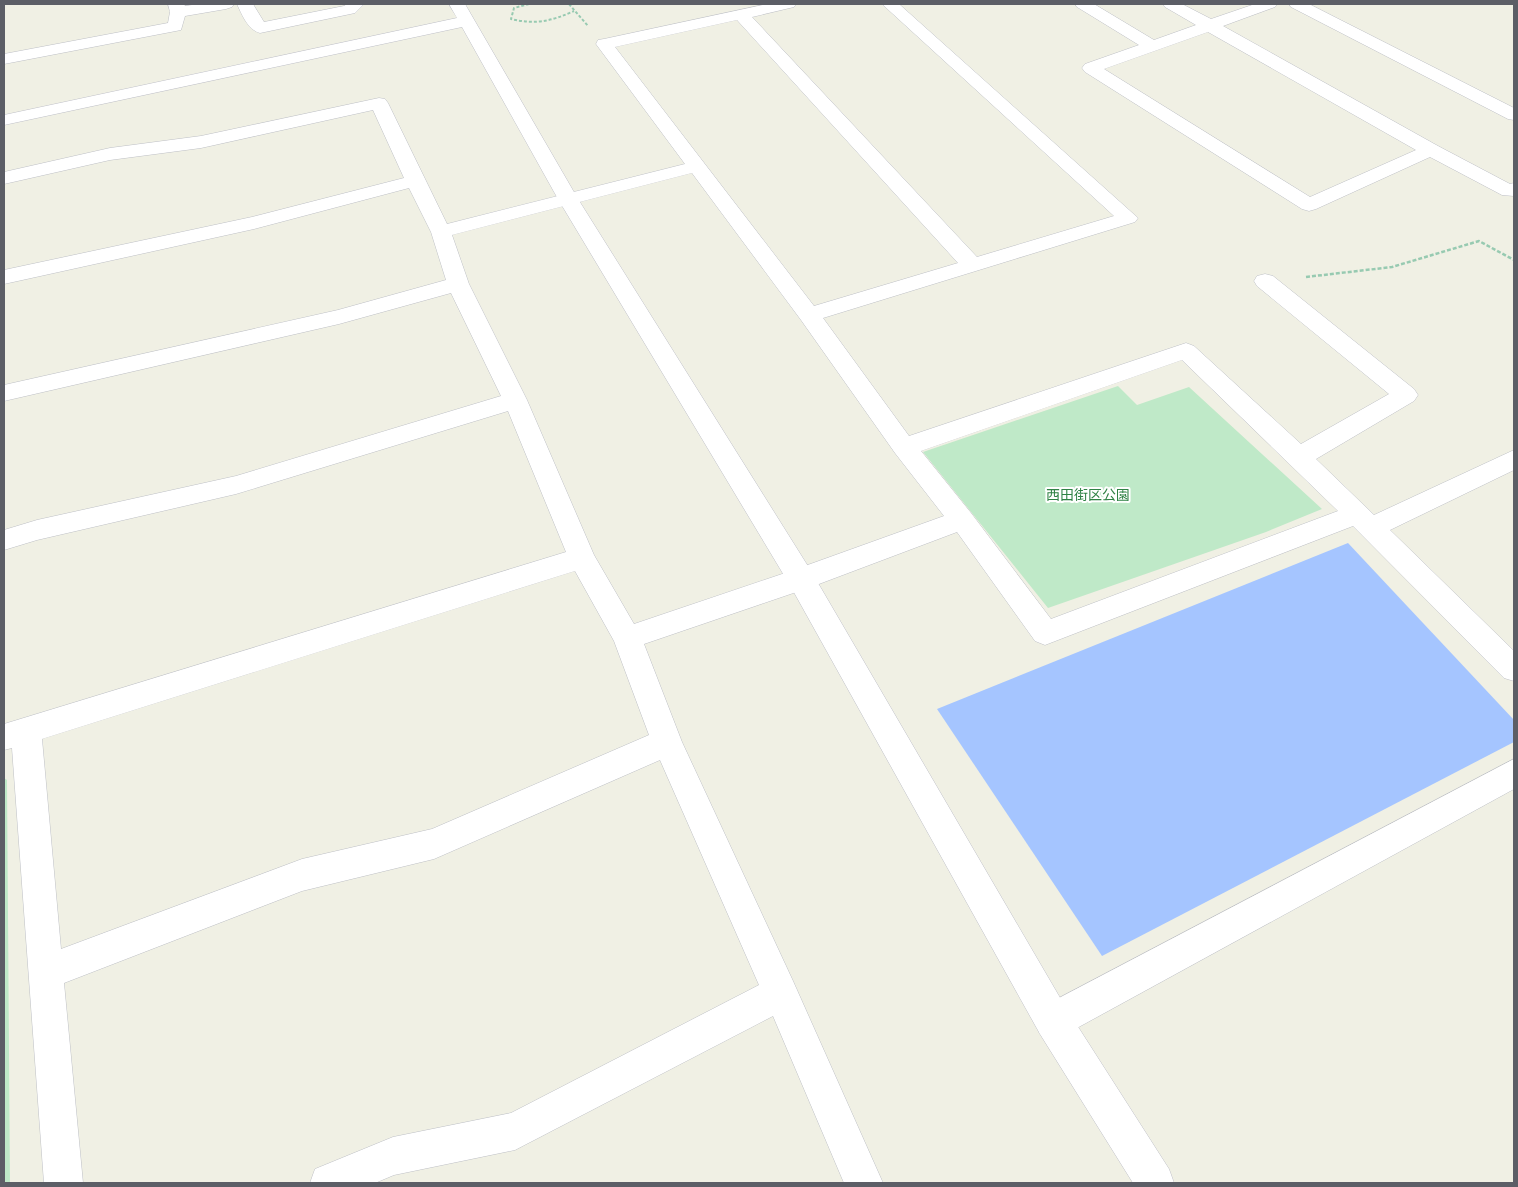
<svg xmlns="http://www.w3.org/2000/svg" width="1518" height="1187" viewBox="0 0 1518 1187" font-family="Poppins,'Noto Sans JP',sans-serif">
	<rect width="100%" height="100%" fill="#f0f0e4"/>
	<g fill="#bfe9c8">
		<path d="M1118 386 1137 405 1189 387 1322 509 1266 532 1048 608 923 452Z"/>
		<path d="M4 778 7 780 10 1183H4Z"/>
	</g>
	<path fill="#a5c5ff" d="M1348 543 1514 720V742L1102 956 937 709Z"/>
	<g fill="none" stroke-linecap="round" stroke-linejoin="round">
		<defs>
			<g id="street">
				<path d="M168 4H184L185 6 199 4H234L232 7 226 9 185 16 181 30 4 64V54L168 23 170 12Z"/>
				<path d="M237 4H253L264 22 344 6 347 4H364L355 13 260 33C248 30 242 15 237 4Z"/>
				<path d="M767 4H796L794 7 752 17 977 257 1114 216 882 4H899L1138 218 1135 222 823 318 909 436 1186 343 1194 346 1301 444 1389 394 1257 286 1254 281 1257 276 1265 274 1273 276 1414 389 1418 395 1414 401 1316 459 1374 515 1514 450V470L1390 530 1514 651V681L1504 678 1353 526 1045 645 1035 641 957 532 811 587 644 644 682 742 793 981 883 1183H844L773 1016 515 1150 394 1175 375 1183H310L315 1169 393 1137 511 1113 759 985 660 760 434 859 302 891 64 983 83 1183H44L12 748 4 750V724L566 552 508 411 236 494 37 540 4 550V530L37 520 236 476 501 396 451 293 339 324 4 401V385L338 310 446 280 431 232 409 188 254 229 4 284V270L252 217 404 178 373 110 201 148 110 160 4 184V172L110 148 201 136 379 98 385 99 388 103 447 224 685 164 596 44 598 40 604 39ZM737 20 958 263 814 306 615 47ZM692 173 801 320 895 453 944 516 791 571 634 624 594 555 527 400 469 284 452 235ZM1182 360 1338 511 1051 619 971 513 921 451ZM575 571 614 641 649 735 432 829 302 859 61 949 42 739Z"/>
				<path d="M1075 4H1094L1154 40 1196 25 1165 7 1163 4H1182L1211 19 1255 4H1277L1275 7 1223 26 1438 146 1510 184 1514 183V196L1502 195 1430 157 1316 209 1309 211 1302 209 1085 72 1082 68 1085 64 1139 45 1077 7ZM1208 32 1416 150 1310 197 1104 69Z"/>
				<path d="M1289 4H1309L1514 108V120L1508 119 1291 7Z"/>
				<path d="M1514 759V789L1066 1034 1053 1039 1040 1034 1035 1021 1040 1008Z"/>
			</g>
			<path id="secondary" d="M449 4H465L578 199 811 571 1066 1008 1169 1169 1174 1183H1133L1040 1034 791 587 558 199 462 27 4 125V115L457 18Z"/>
		</defs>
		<use href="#street" stroke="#bec0c6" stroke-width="1"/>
		<use href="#secondary" stroke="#bfc0c8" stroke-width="1"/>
		<g stroke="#97cab1" stroke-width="2" stroke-dasharray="3 2" stroke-linecap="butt">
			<path d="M529 4 514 8 511 19C535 25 552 21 574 11"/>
			<path d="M569 4 588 26"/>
		</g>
		<path stroke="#97cab1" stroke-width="2.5" stroke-dasharray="4 2" stroke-linecap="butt" d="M1306 277 1392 267 1479 241 1514 260"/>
		<use href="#street" fill="#fff" fill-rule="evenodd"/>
		<use href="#secondary" fill="#fff" fill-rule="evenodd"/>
	</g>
	<g text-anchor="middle" stroke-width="4" stroke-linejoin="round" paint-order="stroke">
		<g font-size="14" fill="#2f8244" stroke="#fff">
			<text x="1088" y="500">西田街区公園</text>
		</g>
	</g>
	<rect width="1518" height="1187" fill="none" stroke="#5c5e66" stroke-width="10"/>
</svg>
